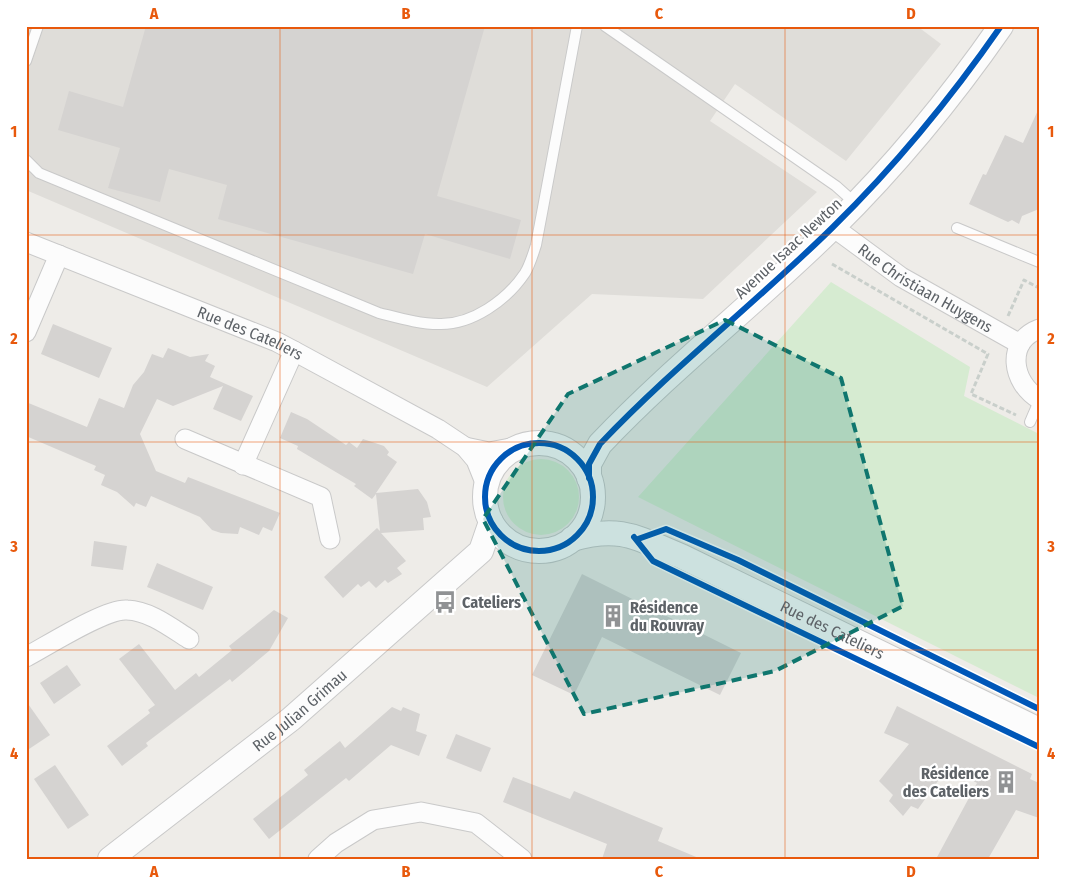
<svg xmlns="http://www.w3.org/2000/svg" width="1065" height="885" viewBox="0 0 1065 885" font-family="'Fira Sans Condensed',sans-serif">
	<rect width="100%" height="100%" fill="#eeece8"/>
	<path fill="#dfddd9" d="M26 26H917L941 44 846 161 735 84 710 121 817 192 703 299 592 294 487 387 26 190Z"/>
	<g fill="#d6ebd1">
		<path d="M831 282 970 367 964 396 1039 434V698L638 497Z"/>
		<circle cx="541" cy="497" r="38"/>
	</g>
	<g fill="#d5d3d1">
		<path d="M146 26H485L437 196 521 220 510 259 425 234 413 274 218 219 227 185 169 169 160 202 108 188 120 148 58 130 69 91 123 107Z"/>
		<path d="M1039 108V209L1022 216 1019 224 1012 220 1008 222 969 204 983 174 986 175 1005 135 1023 143Z"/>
		<path d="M53 324 112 348 99 378 41 354Z"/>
		<path d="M168 348 190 357 209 354 205 361 215 366 210 377 253 396 241 421 213 409 223 386 173 406 157 399 140 434 156 471 185 483 188 477 280 513 272 531 263 527 259 535 240 527 238 534 221 533 212 530 200 517 151 496 146 507 136 503 134 507 117 492 101 485 105 475 94 470 96 466 26 436V402L87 427 99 398 124 408 133 385 144 372 152 354 163 358Z"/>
		<path d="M291 412 307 419 346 445 349 442 357 448 363 439 384 446 389 452 387 455 397 462 376 493 418 489 427 502 431 517 423 518 424 530 381 533 406 561 397 568 402 574 388 583 385 580 376 588 369 581 361 587 358 584 343 598 324 577 377 528 380 531 376 494 372 499 354 486 356 484 297 449 298 446 280 438Z"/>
		<path d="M94 541 127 546 123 570 91 566Z"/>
		<path d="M157 563 213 587 203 610 147 587Z"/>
		<path d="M582 574 741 653 720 695 602 637 574 695 532 675Z"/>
		<path d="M274 610 288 618 269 651 232 682 230 679 146 743 148 746 122 766 107 746 150 713 148 710 155 705 119 659 139 644 175 690 196 673 199 677 232 650 229 646Z"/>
		<path d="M67 665 81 685 54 704 40 683Z"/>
		<path d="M26 701 50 735 26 751Z"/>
		<path d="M897 706 1032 774 1030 779 1039 783V818L1016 810 988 859H936L977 783 948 767 918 809 911 806 903 816 889 801 893 795 879 781 909 744 884 733Z"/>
		<path d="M392 707 401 711 403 707 420 714 416 731 427 735 419 756 391 745 349 781 346 778 269 839 253 819 308 775 304 770 340 741 345 748Z"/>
		<path d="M456 734 491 748 481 772 446 758Z"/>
		<path d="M55 765 89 815 68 829 34 779Z"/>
		<path d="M513 777 570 799 574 791 663 828 658 841 701 859H602L607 844 503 802Z"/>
	</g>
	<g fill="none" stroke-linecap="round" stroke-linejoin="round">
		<defs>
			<g id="service">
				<path d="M605 26 836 186 855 203"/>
				<path d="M26 61 38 26"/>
				<path d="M26 160 39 173 379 313C399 318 419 324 439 324 472 325 507 300 525 273 530 265 533 254 536 245L577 26"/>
				<path d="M957 228 1039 262"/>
				<path d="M1030 422 1039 401"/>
			</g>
			<g id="minor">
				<path id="s1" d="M833 227 901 277 1020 344"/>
				<path id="s2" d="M26 242 277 342 294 351 438 429 465 447 476 460 486 485"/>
				<path d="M1039 329C1005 342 1012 383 1039 399"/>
				<path d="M26 332 59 255"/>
				<path d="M185 439 321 497 330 539"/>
				<path d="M465 447 489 452 517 447"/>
				<path d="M243 465 294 351"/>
				<path d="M26 657C47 646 106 608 127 610 150 611 170 627 189 639"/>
				<path d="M318 859 336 843 373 820 421 812 476 823 522 859"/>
			</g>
			<g id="tertiary">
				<circle cx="539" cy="497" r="54"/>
				<path d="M589 478V464L600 444C673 367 758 301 833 227 895 166 951 98 1001 26"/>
				<path id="s3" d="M572 539C621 525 637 538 681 556L1039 730"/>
				<path id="s4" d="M110 859 291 719 481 551 491 522"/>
			</g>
		</defs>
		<use href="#service" stroke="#c9c9c9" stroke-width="12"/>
		<use href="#minor" stroke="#c9c9c9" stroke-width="21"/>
		<use href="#tertiary" stroke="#c9c9c9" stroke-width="26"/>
		<g stroke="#c9cfcb" stroke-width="3" stroke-dasharray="5 2.5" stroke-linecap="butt">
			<path d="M832 264 988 354 971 394 1016 415"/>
			<path d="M1008 316 1024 280 1039 288"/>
		</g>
		<use href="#service" stroke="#fcfcfc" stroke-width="10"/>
		<use href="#minor" stroke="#fcfcfc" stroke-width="19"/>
		<use href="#tertiary" stroke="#fcfcfc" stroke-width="24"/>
		<defs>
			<g id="cycleway">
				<circle cx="539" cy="497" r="54"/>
				<path d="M589 478V464L600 444C673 367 758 301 833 227 895 166 951 98 1001 26"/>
				<path d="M634 537 653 561 1039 747"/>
				<path d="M638 539 666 529 738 560 1039 709"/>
			</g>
		</defs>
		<use href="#cycleway" stroke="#fff" stroke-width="9"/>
		<use href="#cycleway" stroke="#0057b8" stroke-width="6"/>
	</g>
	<path fill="#0f766e" fill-opacity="0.2" stroke="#0f766e" stroke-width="4" stroke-dasharray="10 6" stroke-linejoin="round" d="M725 320 841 378 903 606 775 671 584 714 483 519 568 394Z"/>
	<path fill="none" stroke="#e8590c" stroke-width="1" stroke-opacity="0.55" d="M280 26V859M532 26V859M785 26V859M26 235H1039M26 442H1039M26 650H1039"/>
	<defs>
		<symbol id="bus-bare" viewBox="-9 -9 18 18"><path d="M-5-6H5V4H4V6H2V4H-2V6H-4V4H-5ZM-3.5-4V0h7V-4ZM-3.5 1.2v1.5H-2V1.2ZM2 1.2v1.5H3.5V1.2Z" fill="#909294" stroke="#fff" stroke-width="2.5" paint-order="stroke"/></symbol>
		<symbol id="building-bare" viewBox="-9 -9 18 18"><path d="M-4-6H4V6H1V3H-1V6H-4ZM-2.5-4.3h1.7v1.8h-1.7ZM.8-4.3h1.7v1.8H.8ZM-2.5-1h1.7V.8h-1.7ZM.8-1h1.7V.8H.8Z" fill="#909294" stroke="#fff" stroke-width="2.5" paint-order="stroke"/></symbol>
	</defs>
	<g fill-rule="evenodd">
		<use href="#bus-bare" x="429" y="586" width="32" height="32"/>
		<use href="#building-bare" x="597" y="600" width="32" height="32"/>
		<use href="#building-bare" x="990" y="766" width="32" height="32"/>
	</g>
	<g text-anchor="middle" stroke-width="4.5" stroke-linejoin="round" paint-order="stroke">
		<g font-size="16" fill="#5d6267" stroke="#fff">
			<text transform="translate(788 248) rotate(-43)" y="6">Avenue Isaac Newton</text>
			<text dy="6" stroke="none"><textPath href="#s1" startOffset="111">Rue Christiaan Huygens</textPath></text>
			<text dy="6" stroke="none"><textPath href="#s2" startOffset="242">Rue des Cateliers</textPath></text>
			<text dy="6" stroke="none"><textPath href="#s3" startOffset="282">Rue des Cateliers</textPath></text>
			<text dy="6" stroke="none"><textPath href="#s4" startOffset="241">Rue Julian Grimau</textPath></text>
		</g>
		<g font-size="16" font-weight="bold" fill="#5d6267" stroke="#fff" text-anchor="start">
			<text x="462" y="608">Cateliers</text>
			<text x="630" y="613">Résidence<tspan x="630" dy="18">du Rouvray</tspan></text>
			<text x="989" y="779" text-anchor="end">Résidence<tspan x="989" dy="18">des Cateliers</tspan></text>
		</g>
	</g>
	<rect width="1065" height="885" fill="none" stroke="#ffffff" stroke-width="55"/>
	<rect x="28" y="28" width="1010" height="830" fill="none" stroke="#e8590c" stroke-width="2"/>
	<g font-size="16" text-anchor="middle" font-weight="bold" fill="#e8590c">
		<text x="154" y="19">A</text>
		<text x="406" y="19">B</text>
		<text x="659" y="19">C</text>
		<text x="911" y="19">D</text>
		<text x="14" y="137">1</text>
		<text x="1051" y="137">1</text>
		<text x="14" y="344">2</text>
		<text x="1051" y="344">2</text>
		<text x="14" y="552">3</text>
		<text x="1051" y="552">3</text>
		<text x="14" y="759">4</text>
		<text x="1051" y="759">4</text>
		<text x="154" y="877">A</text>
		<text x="406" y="877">B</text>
		<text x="659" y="877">C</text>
		<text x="911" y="877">D</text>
	</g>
</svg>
